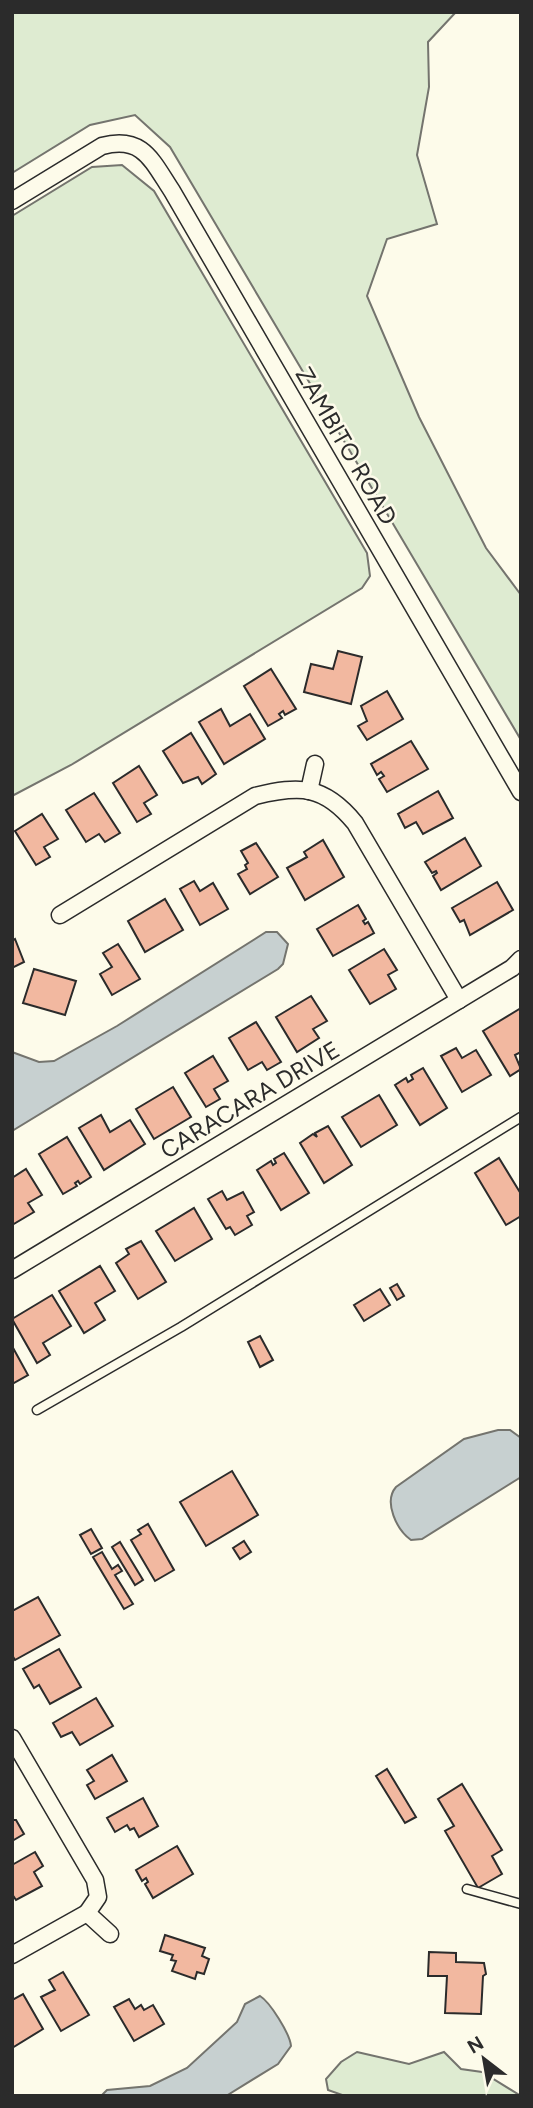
<svg xmlns="http://www.w3.org/2000/svg" width="533" height="2108" viewBox="0 0 533 2108" font-family="Figtree,sans-serif">
	<rect width="100%" height="100%" fill="#fdfbea"/>
	<g fill="#deebd1" stroke="#74746e" stroke-width="2">
		<path d="M12 12H456L428 42 429 87 417 155 437 224 387 239 367 296 419 417 486 548 521 595V740L170 147 135 115 90 125 12 173Z"/>
		<path d="M122 165 154 191 367 553 370 576 362 588 71 765 12 796V216L92 167Z"/>
		<path d="M357 2052 409 2064 444 2052 461 2069 482 2072 521 2096H345L328 2090 326 2079 341 2062Z"/>
	</g>
	<g fill="#c7d0d0" stroke="#74746e" stroke-width="2">
		<path d="M266 932H277L288 944 283 964 278 969 12 1131V1052L39 1062 54 1061 117 1026Z"/>
		<path d="M498 1430H510L521 1438V1477L422 1539 411 1540C397 1530 383 1502 396 1487L464 1439Z"/>
		<path d="M260 1996C270 2002 290 2034 291 2046L278 2064 226 2096H101L107 2090 150 2086 187 2068 237 2022 245 2004Z"/>
	</g>
	<g fill="#f2b8a0" stroke="#2b2b2b" stroke-width="2">
		<path d="M338 651 362 657 351 704 304 692 311 664 333 669Z"/>
		<path d="M271 669 296 709 285 715 283 711 279 714 282 718 268 726 244 686Z"/>
		<path d="M387 691 403 719 367 740 358 726 367 721 361 706Z"/>
		<path d="M221 709 230 726 250 714 265 739 224 764 199 722Z"/>
		<path d="M191 733 216 774 202 784 198 777 183 783 163 751Z"/>
		<path d="M411 741 428 769 387 792 379 779 384 776 381 772 377 775 371 764Z"/>
		<path d="M139 766 157 795 144 803 151 814 137 822 113 783Z"/>
		<path d="M438 791 453 818 423 834 416 822 405 828 398 814Z"/>
		<path d="M94 793 120 833 105 842 99 834 86 842 66 810Z"/>
		<path d="M42 814 58 839 44 847 50 857 36 865 15 831Z"/>
		<path d="M465 838 481 866 441 890 433 876 437 873 436 871 432 873 425 862Z"/>
		<path d="M323 840 344 877 305 900 287 868 307 857 304 852Z"/>
		<path d="M256 843 278 877 250 894 238 874 247 869 245 865 248 863 241 851Z"/>
		<path d="M194 881 200 891 213 883 228 909 200 925 180 889Z"/>
		<path d="M497 882 513 910 470 935 464 920 460 922 452 908Z"/>
		<path d="M165 899 183 930 145 952 128 921Z"/>
		<path d="M358 905 366 919 363 921 365 924 368 922 374 933 333 956 317 929Z"/>
		<path d="M15 939 24 962 12 968V941Z"/>
		<path d="M118 944 140 979 112 995 100 974 112 967 103 953Z"/>
		<path d="M384 949 397 970 388 975 396 989 370 1004 349 970Z"/>
		<path d="M34 969 76 981 65 1015 23 1003Z"/>
		<path d="M311 996 327 1021 313 1029 319 1038 297 1052 276 1017Z"/>
		<path d="M521 1008V1052L515 1055 521 1069 510 1076 483 1031Z"/>
		<path d="M256 1022 281 1062 267 1070 262 1062 248 1070 229 1038Z"/>
		<path d="M456 1048 462 1058 476 1050 491 1075 462 1092 441 1056Z"/>
		<path d="M213 1056 228 1081 214 1089 220 1099 206 1107 185 1073Z"/>
		<path d="M423 1068 447 1108 420 1125 395 1085 406 1078 408 1082 413 1079 411 1075Z"/>
		<path d="M173 1087 191 1117 154 1139 136 1109Z"/>
		<path d="M379 1095 397 1125 361 1147 342 1117Z"/>
		<path d="M101 1115 110 1132 130 1120 145 1144 104 1170 79 1128Z"/>
		<path d="M328 1126 352 1165 324 1183 300 1143 313 1134 317 1137 315 1133Z"/>
		<path d="M67 1137 91 1177 80 1184 78 1181 75 1183 77 1186 63 1194 39 1154Z"/>
		<path d="M284 1153 309 1193 281 1210 257 1170 271 1161 273 1165 276 1163 274 1159Z"/>
		<path d="M499 1158 521 1194V1216L506 1225 475 1173Z"/>
		<path d="M26 1169 42 1195 28 1203 34 1212 12 1225V1178Z"/>
		<path d="M222 1191 227 1200 243 1192 254 1212 247 1216 252 1225 235 1235 230 1227 226 1229 208 1199Z"/>
		<path d="M194 1208 212 1239 175 1261 156 1231Z"/>
		<path d="M141 1241 166 1282 138 1299 116 1263 129 1254 126 1249Z"/>
		<path d="M100 1266 115 1291 95 1303 105 1320 84 1333 59 1291Z"/>
		<path d="M397 1284 404 1296 397 1300 390 1288Z"/>
		<path d="M380 1289 390 1305 364 1321 354 1305Z"/>
		<path d="M52 1295 71 1326 43 1343 50 1355 37 1363 12 1319Z"/>
		<path d="M260 1336 273 1360 260 1367 248 1342Z"/>
		<path d="M12 1346 28 1375 12 1384Z"/>
		<path d="M232 1471 258 1515 206 1546 180 1502Z"/>
		<path d="M148 1524 174 1570 155 1581 131 1540 141 1534 138 1530Z"/>
		<path d="M91 1529 102 1548 91 1554 80 1535Z"/>
		<path d="M244 1541 251 1552 240 1559 233 1548Z"/>
		<path d="M120 1542 143 1580 135 1585 112 1547Z"/>
		<path d="M102 1552 112 1569 118 1565 122 1571 115 1575 133 1604 124 1609 93 1557Z"/>
		<path d="M38 1597 60 1635 15 1660 12 1655V1611Z"/>
		<path d="M59 1649 81 1687 50 1704 39 1685 34 1688 23 1669Z"/>
		<path d="M96 1698 113 1726 80 1745 72 1732 61 1737 53 1723Z"/>
		<path d="M112 1755 127 1781 95 1799 87 1785 94 1781 87 1770Z"/>
		<path d="M387 1769 416 1817 405 1823 376 1776Z"/>
		<path d="M462 1784 502 1850 492 1856 502 1874 478 1888 445 1831 454 1826 438 1799Z"/>
		<path d="M143 1798 158 1826 139 1837 134 1828 130 1830 127 1825 115 1832 107 1818Z"/>
		<path d="M12 1820H16L24 1834 12 1841Z"/>
		<path d="M177 1846 193 1874 153 1898 145 1884 148 1882 146 1878 142 1881 136 1870Z"/>
		<path d="M35 1852 43 1866 34 1872 42 1886 16 1900 12 1894V1865Z"/>
		<path d="M165 1935 205 1948 202 1956 209 1959 204 1974 197 1972 195 1979 172 1971 176 1961 171 1960 173 1955 160 1951Z"/>
		<path d="M429 1952 456 1953V1962L484 1963 486 1974 483 1976 481 2014 445 2013 447 1976H428Z"/>
		<path d="M63 1972 89 2015 61 2031 41 1997 55 1990 49 1980Z"/>
		<path d="M23 1994 43 2029 12 2048V2000Z"/>
		<path d="M129 1999 135 2009 141 2005 144 2010 153 2005 164 2024 134 2041 114 2007Z"/>
	</g>
	<g fill="none" stroke-linecap="round" stroke-linejoin="round">
		<defs>
			<g id="lane">
				<path d="M37 1410 181 1327 521 1117"/>
				<path d="M467 1889 521 1904"/>
			</g>
			<g id="street">
				<path d="M12 201 102 146C143 135 152 161 172 191L521 792"/>
				<path d="M309 791 315 764"/>
				<path d="M60 915 255 796C300 785 324 785 355 823L459 1000"/>
				<path d="M12 1270 512 968 521 959"/>
				<path d="M12 1738 95 1880 98 1897 87 1913 110 1934"/>
				<path d="M12 1955 87 1913"/>
			</g>
		</defs>
		<use href="#lane" stroke="#2b2b2b" stroke-width="11"/>
		<use href="#street" stroke="#2b2b2b" stroke-width="19"/>
		<use href="#lane" stroke="#fdfbea" stroke-width="8"/>
		<use href="#street" stroke="#fdfbea" stroke-width="16"/>
	</g>
	<g text-anchor="middle" stroke-width="5" stroke-linejoin="round" paint-order="stroke">
		<g font-size="24" fill="#2b2b2b" stroke="#fdfbea">
			<text transform="translate(346 446) rotate(60)" y="8">ZAMBITO ROAD</text>
			<text transform="translate(250 1100) rotate(-31)" y="8">CARACARA DRIVE</text>
		</g>
	</g>
	<rect width="533" height="2108" fill="none" stroke="#2b2b2b" stroke-width="28"/>
	<g transform="translate(484 2059) rotate(329)" stroke="#fdfbea" stroke-width="5" paint-order="stroke">
	<path d="M0-5L12 26L0 18L-12 26Z" fill="#2b2b2b"/>
	<text y="-10" font-size="19" font-weight="bold" text-anchor="middle" fill="#2b2b2b">N</text>
	</g>
</svg>
